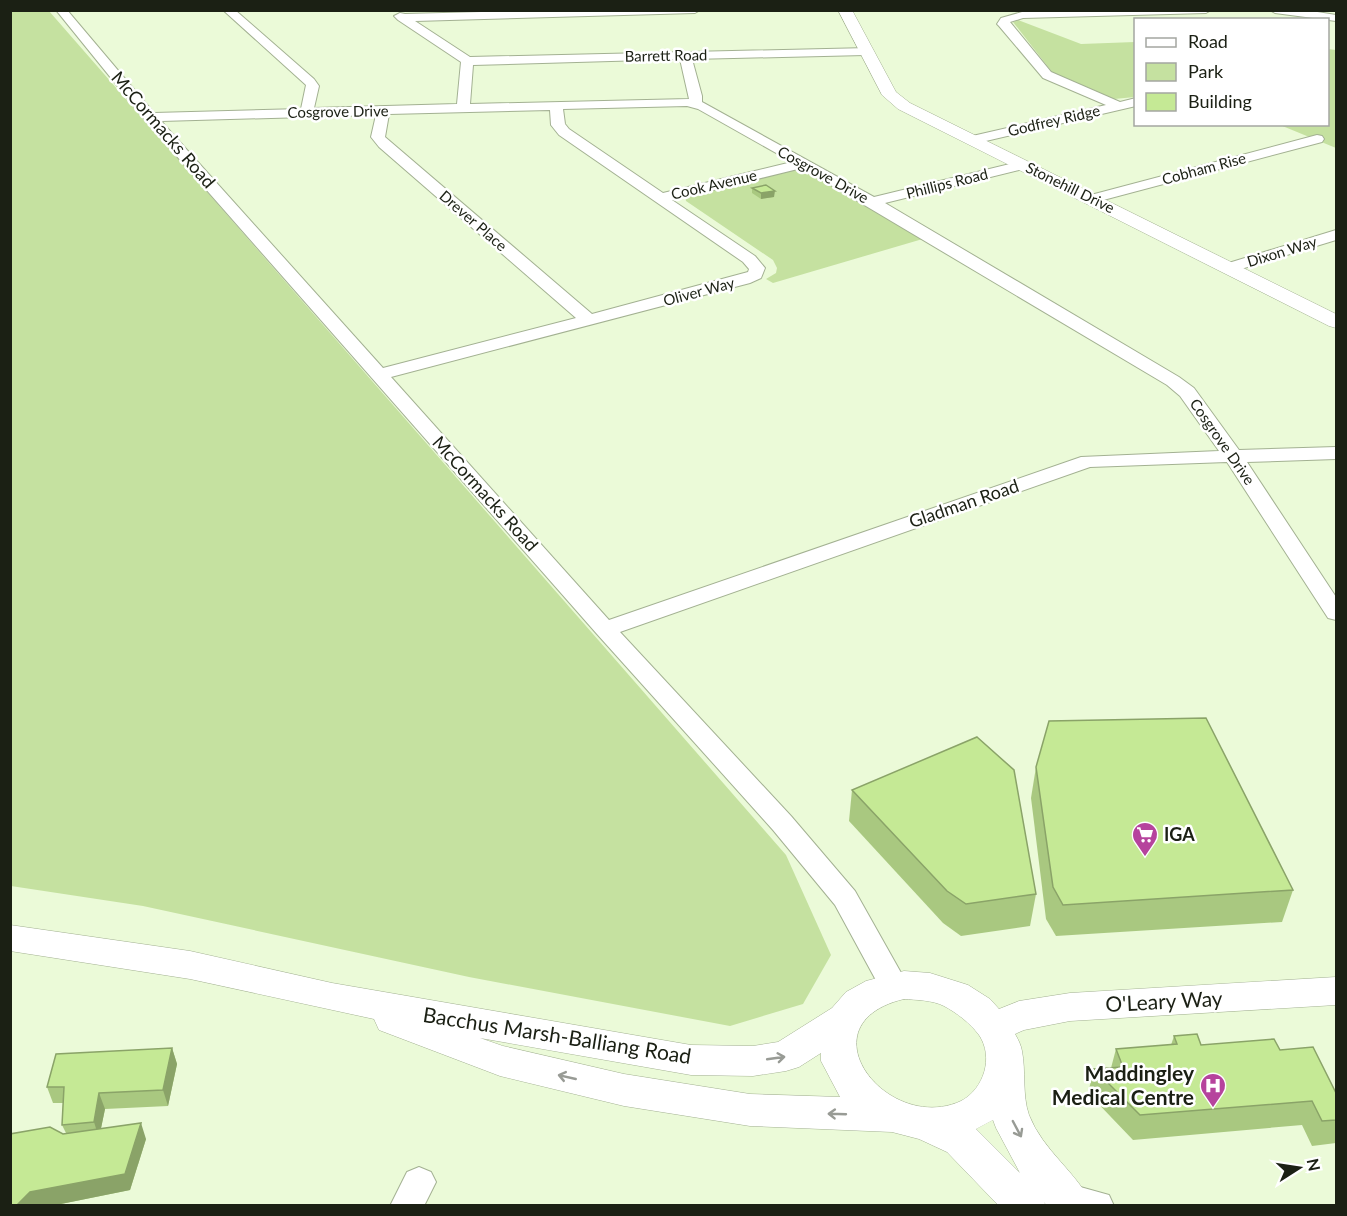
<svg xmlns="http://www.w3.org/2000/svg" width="1347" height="1216" viewBox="0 0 1347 1216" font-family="Lato,sans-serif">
	<rect width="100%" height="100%" fill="#ebfad8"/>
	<g fill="#c5e1a0">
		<path d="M10 11H49L786 855 831 955 803 1004 730 1026 469 977 143 906 11 886Z"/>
		<path d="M1018 20 1081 44 1135 42V97L1114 99 1052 72 1013 22Z"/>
		<path d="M1328 49 1336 50V148L1280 125 1328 124Z"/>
		<path d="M803 168 926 238 773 283 766 279 776 273 777 268 773 260 686 201 685 196 792 169Z"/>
	</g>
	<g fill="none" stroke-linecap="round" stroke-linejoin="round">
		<defs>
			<g id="minor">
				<path d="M56 10H67L154 113 301 109 306 85 223 10H235L314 79 319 86 314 108 457 104 461 62 398 20 394 16 400 13 405 14 552 10H700L695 13 415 21 470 57 869 48V54L865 55 692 59 702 96V102L874 197 1022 161 1027 162 1029 165 1027 168 885 203 1179 377 1194 388 1239 450 1336 447V459L1247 462 1336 597V620L1328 618 1227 462 1090 467 620 632 791 816 855 891 909 987 904 995 894 999 884 995 835 905 773 830 597 634 145 120ZM680 59 689 99 470 104 473 65ZM687 106 698 109 792 162 663 193 569 129 565 124 563 109ZM550 110 551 125 559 135 743 262 749 269 748 272 592 314 385 137 389 114ZM376 115 371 137 379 147 576 318 383 368 161 121ZM802 168 1167 385 1180 396 1219 451 1081 457 609 620 391 377 750 283 761 278 765 268 755 256 672 200Z"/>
				<path d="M1211 10 1206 13 1023 18 1010 22 1051 72 1120 102 1136 98V106L973 144 966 140 968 137 1106 105 1043 78 999 26 997 24 1001 18 1022 12Z"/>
				<path d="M1270 10H1305L1336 15V21L1275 13Z"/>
				<path d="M1317 135 1322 136 1324 139 1322 142 1092 203 1085 199 1087 196Z"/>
				<path d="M1336 230V240L1228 273 1220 268 1222 265Z"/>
				<path d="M419 1167 431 1172 436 1182 424 1206H390L407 1172Z"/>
				<path d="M1066 1183 1109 1195 1114 1206H1053L1049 1198 1054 1187Z"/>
			</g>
			<g id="tertiary">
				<path d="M838 10H852L896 92 910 103 1336 314V328L1329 326 898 109 882 95Z"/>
				<path d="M10 925 190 951 332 983 691 1045 753 1046 778 1042 832 1008 846 992 866 981 904 971 930 973 968 985 990 999 999 1009 1019 1001 1070 993 1336 977V1005L1070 1021 1024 1030 1015 1034C1018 1039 1021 1045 1022 1051 1026 1071 1022 1095 1029 1115 1043 1151 1077 1172 1093 1206H1047L1044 1202 1046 1206H999L947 1152 919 1139 892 1132 750 1126 624 1106 500 1076 379 1030 374 1019 190 979 10 951ZM904 999C917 1000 932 1000 944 1006 957 1013 970 1023 979 1035 994 1057 984 1089 961 1101 888 1135 800 1024 904 999ZM480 1038 691 1075 753 1076 786 1071 799 1067 821 1053V1061L840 1097 750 1094 624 1074 503 1046ZM993 1120 996 1128 1020 1173 976 1129Z"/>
			</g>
		</defs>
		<use href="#minor" stroke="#a3b192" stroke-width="2"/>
		<use href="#tertiary" stroke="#a3b192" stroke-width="1"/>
		<use href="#minor" fill="#fff" fill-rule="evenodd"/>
		<use href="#tertiary" fill="#fff" fill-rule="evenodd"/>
	</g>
	<g fill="#a9c880">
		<path d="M752 188 774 197 761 199 752 193Z"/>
		<path d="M1036 767 1293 890 1282 922 1056 936 1046 919 1031 798Z"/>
		<path d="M852 790 1036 894 1030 926 961 936 943 923 849 821Z"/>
		<path d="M1174 1036 1201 1045 1280 1050 1336 1093V1143L1312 1146 1302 1125 1133 1140 1088 1093 1094 1069 1111 1068 1116 1049 1171 1045Z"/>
		<path d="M172 1048 177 1064 168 1106 105 1109 101 1128 146 1139 130 1190 51 1206H10L63 1134 66 1133 62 1125 63 1103H53L47 1087Z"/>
	</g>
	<g fill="#8aa368">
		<path d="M775 191 774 197 761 199V193Z"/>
		<path d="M172 1048 177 1064 168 1106 163 1090Z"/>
		<path d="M99 1093 105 1109 99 1138 94 1122Z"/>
		<path d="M141 1123 146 1139 130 1190 51 1206H16L30 1192Z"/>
	</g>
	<g fill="#c5e995" stroke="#8aa368" stroke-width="1.5">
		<path d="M766 185 775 191 761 193 752 188Z"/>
		<path d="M1206 718 1293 890 1063 905 1053 887 1036 767 1049 721Z"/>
		<path d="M977 737 1014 770 1036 894 966 904 947 891 852 790Z"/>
		<path d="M1197 1034 1201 1045 1274 1039 1280 1050 1313 1047 1336 1093V1120L1322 1121 1312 1101 1140 1115 1094 1069 1123 1067 1116 1049 1177 1044 1174 1036Z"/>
		<path d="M172 1048 163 1090 99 1093 94 1122 62 1125 64 1087H47L56 1054Z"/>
		<path d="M141 1123 125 1174 30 1192 16 1206H10V1134L50 1127 63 1134Z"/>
	</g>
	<defs><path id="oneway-shaft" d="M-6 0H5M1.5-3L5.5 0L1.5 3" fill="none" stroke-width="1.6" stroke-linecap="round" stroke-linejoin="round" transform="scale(1.5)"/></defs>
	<g stroke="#989b95">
		<use href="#oneway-shaft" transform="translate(776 1058) rotate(-8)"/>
		<use href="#oneway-shaft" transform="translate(567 1077) rotate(-167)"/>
		<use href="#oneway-shaft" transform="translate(837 1114) rotate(-178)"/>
		<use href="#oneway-shaft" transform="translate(1017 1129) rotate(62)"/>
	</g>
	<defs>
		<symbol id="supermarket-pin" viewBox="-11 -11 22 30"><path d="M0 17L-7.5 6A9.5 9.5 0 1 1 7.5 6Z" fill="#b6439d" stroke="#fff"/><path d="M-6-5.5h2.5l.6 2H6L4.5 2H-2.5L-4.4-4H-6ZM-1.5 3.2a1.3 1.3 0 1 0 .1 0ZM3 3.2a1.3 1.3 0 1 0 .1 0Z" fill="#fff"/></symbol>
		<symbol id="hospital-pin" viewBox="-11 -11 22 30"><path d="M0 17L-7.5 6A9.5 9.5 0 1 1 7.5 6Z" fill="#b6439d" stroke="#fff"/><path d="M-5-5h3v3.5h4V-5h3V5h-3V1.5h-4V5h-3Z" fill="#fff"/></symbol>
	</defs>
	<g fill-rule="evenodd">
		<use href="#supermarket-pin" x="1130" y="820" width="30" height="40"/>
		<use href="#hospital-pin" x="1198" y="1071" width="30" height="40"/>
	</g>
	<g text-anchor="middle" stroke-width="5" stroke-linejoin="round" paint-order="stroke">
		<g font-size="15" fill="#1b2014" stroke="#fff">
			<text transform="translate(666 56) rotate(-1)" y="5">Barrett Road</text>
			<text transform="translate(338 112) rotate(-1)" y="5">Cosgrove Drive</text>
			<text transform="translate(1054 121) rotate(-13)" y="5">Godfrey Ridge</text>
			<text transform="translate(1204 169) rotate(-15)" y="5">Cobham Rise</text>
			<text transform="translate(823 175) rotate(29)" y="5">Cosgrove Drive</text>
			<text transform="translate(947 184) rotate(-14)" y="5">Phillips Road</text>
			<text transform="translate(714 185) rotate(-13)" y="5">Cook Avenue</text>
			<text transform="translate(1070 188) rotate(26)" y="5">Stonehill Drive</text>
			<text transform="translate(473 221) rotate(41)" y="5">Drever Place</text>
			<text transform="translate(1282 252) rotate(-17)" y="5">Dixon Way</text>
			<text transform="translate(699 292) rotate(-15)" y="5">Oliver Way</text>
			<text transform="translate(1222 442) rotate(55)" y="5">Cosgrove Drive</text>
		</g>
		<g font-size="18" fill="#1b2014" stroke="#fff">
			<text transform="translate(163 130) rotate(49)" y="6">McCormacks Road</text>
			<text transform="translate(485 494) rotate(48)" y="6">McCormacks Road</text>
			<text transform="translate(964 504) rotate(-19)" y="6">Gladman Road</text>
		</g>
		<g font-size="18" font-weight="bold" fill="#1b2014" stroke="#fff" text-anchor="start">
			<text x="1164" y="841">IGA</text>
		</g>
		<g font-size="21" fill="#1b2014" stroke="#fff">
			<text transform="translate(1164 1002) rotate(-3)" y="7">O'Leary Way</text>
			<text transform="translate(557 1036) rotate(9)" y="7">Bacchus Marsh-Balliang Road</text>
		</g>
		<g font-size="21" font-weight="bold" fill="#1b2014" stroke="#fff" text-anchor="end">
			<text x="1194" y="1081">Maddingley<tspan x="1194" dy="24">Medical Centre</tspan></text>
		</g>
	</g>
	<rect width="1347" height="1216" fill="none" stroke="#1b2014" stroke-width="24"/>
	<rect x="1134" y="18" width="195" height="108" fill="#ffffff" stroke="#a4a6a1" stroke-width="1.5"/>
	<rect x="1146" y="38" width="30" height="9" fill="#ffffff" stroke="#a4a6a1" stroke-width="1.5"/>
	<text x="1188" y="48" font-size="18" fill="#1b2014">Road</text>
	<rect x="1146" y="63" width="30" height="18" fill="#c5e1a0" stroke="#a4a6a1" stroke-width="1.5"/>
	<text x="1188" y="78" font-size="18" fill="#1b2014">Park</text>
	<rect x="1146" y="93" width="30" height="18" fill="#c5e995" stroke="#a4a6a1" stroke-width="1.5"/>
	<text x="1188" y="108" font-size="18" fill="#1b2014">Building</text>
	<g transform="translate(1299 1168) rotate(78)" stroke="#ffffff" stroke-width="4.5" paint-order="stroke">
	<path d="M0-4.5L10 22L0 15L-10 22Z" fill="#1b2014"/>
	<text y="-9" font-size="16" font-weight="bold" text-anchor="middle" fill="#1b2014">N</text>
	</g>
</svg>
